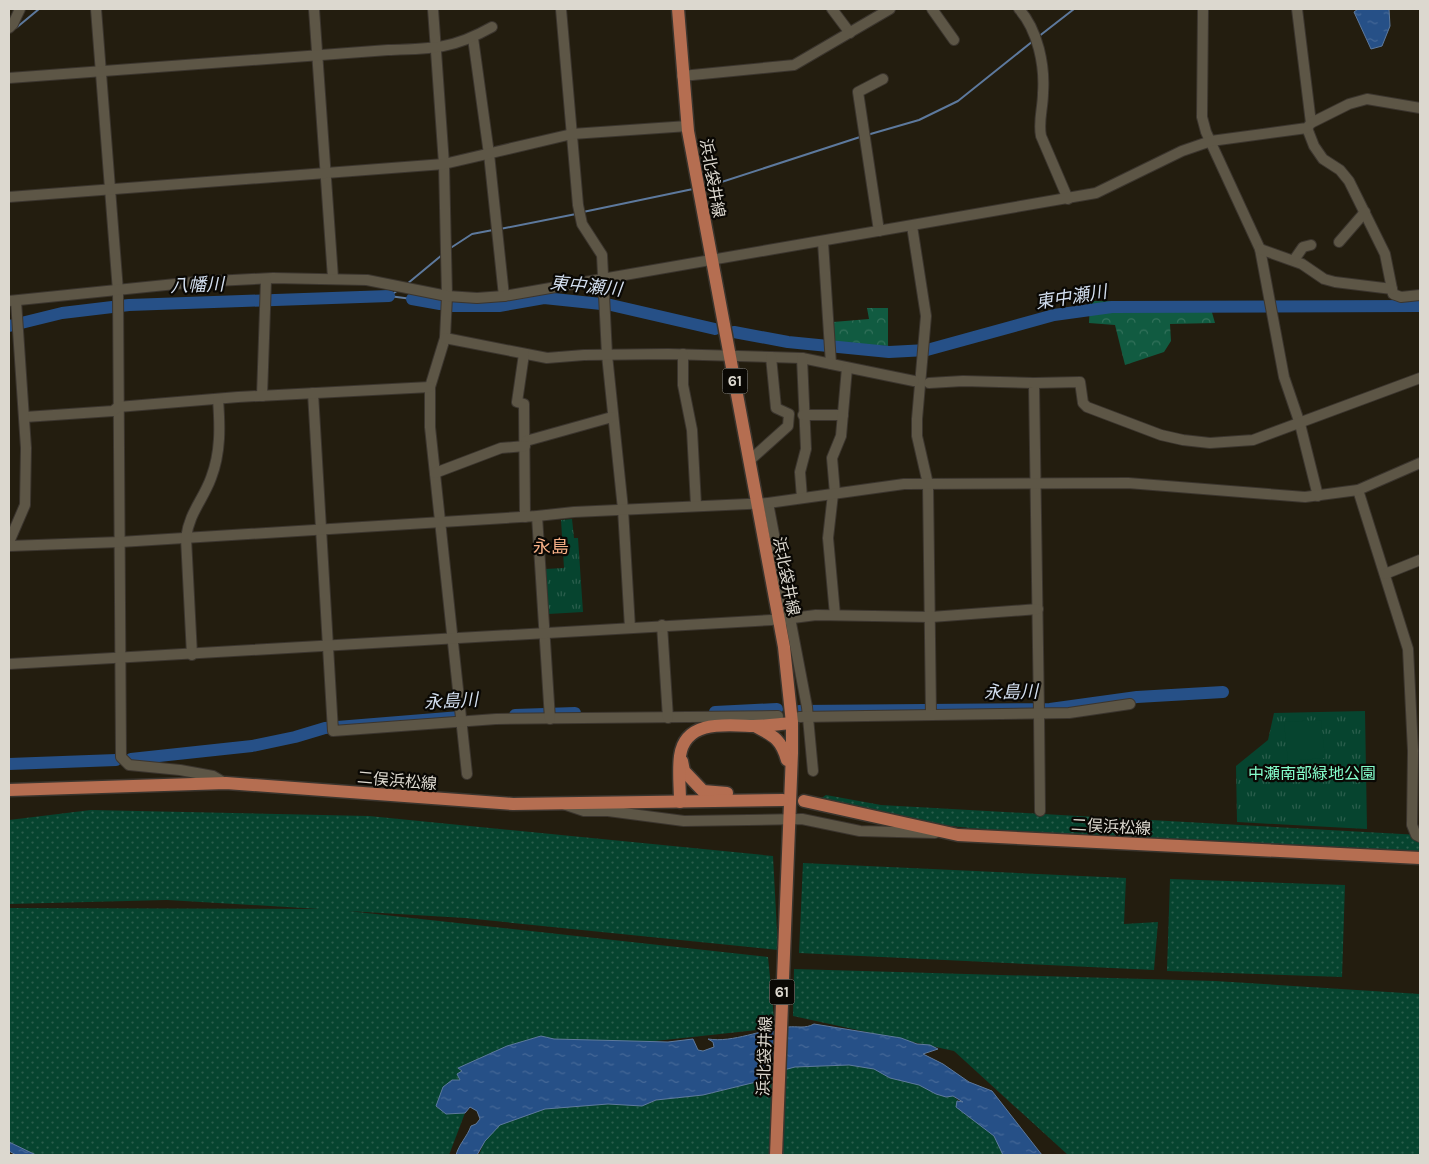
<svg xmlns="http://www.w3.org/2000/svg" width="1429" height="1164" viewBox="0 0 1429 1164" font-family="Karla,'Noto Sans JP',sans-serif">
	<defs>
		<pattern id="grass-dots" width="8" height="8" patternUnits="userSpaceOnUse" patternTransform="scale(1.25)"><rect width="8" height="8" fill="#06442f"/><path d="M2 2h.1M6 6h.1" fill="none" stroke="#2a5e4c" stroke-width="1.8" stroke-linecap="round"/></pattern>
		<pattern id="forest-crowns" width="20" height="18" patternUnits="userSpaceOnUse" patternTransform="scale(1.25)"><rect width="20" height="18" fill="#115b41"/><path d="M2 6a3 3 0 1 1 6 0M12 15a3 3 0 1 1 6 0" fill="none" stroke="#33725b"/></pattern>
		<pattern id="park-tufts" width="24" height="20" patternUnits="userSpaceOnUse" patternTransform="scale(1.25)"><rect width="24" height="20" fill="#06442f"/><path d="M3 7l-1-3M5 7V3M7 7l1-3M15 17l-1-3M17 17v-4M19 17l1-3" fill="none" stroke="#2a5e4c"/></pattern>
		<pattern id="water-ripples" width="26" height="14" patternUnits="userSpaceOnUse" patternTransform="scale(1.25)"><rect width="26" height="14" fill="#265087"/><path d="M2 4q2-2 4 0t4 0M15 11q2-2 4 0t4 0" fill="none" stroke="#456897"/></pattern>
	</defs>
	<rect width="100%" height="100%" fill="#231d0f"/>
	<g fill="url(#grass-dots)">
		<path d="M826 795 881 805 1420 835V853L989 830 932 824 817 801Z"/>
		<path d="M91 810 369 816 773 856 778 950 465 918 348 911 768 957 775 1028 646 1042 531 1039 436 1107 465 1113 449 1155H35L9 1142V908L320 909 167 900 9 904V820Z"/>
		<path d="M803 863 1126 878 1124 924 1158 922 1154 970 799 953Z"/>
		<path d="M1170 879 1345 885 1342 977 1167 971Z"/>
		<path d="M794 969 1215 981 1420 994V1155H1068L954 1051 793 1016Z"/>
		<path d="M856 1056 953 1096 1017 1155H479L492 1122 574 1092 647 1104 756 1058Z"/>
	</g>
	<g fill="url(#forest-crowns)">
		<path d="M1090 301 1209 302 1215 323 1170 324 1171 341 1164 352 1125 365 1115 325 1089 323Z"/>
		<path d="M867 308H888V346L834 343 833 322 869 319Z"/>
	</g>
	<g fill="url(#park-tufts)">
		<path d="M572 519 574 538H578L583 612 548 614 545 569 564 568 561 520Z"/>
		<path d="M1365 711 1367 829 1237 822 1236 766 1268 740 1274 713Z"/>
	</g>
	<path fill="#06442f" d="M1321 720 1325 758 1288 761 1284 722Z"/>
	<g fill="url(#water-ripples)" stroke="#5d799d">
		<path d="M1358 9H1389L1390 26 1382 46 1371 49 1354 12Z"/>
		<path d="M814 1024 901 1038 917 1044 930 1045 938 1049 923 1054 943 1064 969 1082 992 1091 1042 1155H1003L994 1136 956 1107 957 1101 963 1102 953 1096 946 1097 936 1094 919 1085 890 1078 874 1069 849 1065 795 1067 772 1073 756 1082 703 1095 656 1100 642 1106 608 1104 545 1109 500 1125 485 1141 477 1155H456C459 1144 467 1137 471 1126L476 1124 480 1119 477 1111 470 1107 465 1113 446 1114 436 1106 443 1087 452 1080H460L457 1074 462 1071 458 1068 507 1046 541 1036 554 1039 632 1041 668 1042 693 1039 698 1050 703 1051 714 1047 713 1042 708 1039C733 1043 762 1029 788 1027 797 1026 805 1029 814 1024Z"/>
		<path d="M9 1142 36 1155H16L9 1151Z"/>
	</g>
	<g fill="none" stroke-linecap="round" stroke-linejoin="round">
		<g stroke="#5d799d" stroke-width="2">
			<path d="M16 28 39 9"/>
			<path d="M1038 37 1074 9"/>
			<path d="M867 135 919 120 958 101 1033 41"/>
			<path d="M703 188 860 137"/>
			<path d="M583 212 693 189"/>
			<path d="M500 229 576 214"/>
			<path d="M449 249 472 234 493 230"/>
			<path d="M407 284 442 255"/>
			<path d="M397 291 389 296 412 299"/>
		</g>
		<g stroke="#265087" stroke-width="12">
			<path d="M412 299 440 304"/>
			<path d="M451 306H499L544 298 611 305 715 329"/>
			<path d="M9 326 62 313 129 305 389 296"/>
			<path d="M734 332 788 342 889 352 927 350 1054 315 1112 307 1420 306"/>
			<path d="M799 711 1050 709 1137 697 1223 692"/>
			<path d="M715 712 777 709"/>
			<path d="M515 715 575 713"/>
			<path d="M131 759 252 746 295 737 325 728 460 717"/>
			<path d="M9 764 116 760"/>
		</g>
		<defs>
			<g id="minor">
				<path d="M96 9 118 291 121 757 129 765 180 770 213 776 225 783"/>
				<path d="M314 9 333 278"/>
				<path d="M433 9 444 164 447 296 445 338 430 387V427L467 774"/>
				<path d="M561 9 578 205 582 224 602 255 607 355 623 509 630 628"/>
				<path d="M832 9 850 33"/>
				<path d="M932 9 954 40"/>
				<path d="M1019 9C1038 30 1045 66 1043 93 1043 108 1038 121 1041 136L1068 199"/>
				<path d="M1203 9 1202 117 1206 132 1260 249 1284 377 1300 424 1318 496"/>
				<path d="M1297 9 1311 123"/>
				<path d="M9 28 13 24 20 9"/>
				<path d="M473 38 489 154 504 296"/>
				<path d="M682 76 794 65 890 9"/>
				<path d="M9 78 388 50C432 49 453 49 492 27"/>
				<path d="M1307 128 1314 146 1323 159 1340 170 1349 181 1385 254 1393 294 1401 297 1420 295"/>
				<path d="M9 197 444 164 572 134 688 126"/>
				<path d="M912 226 926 316 917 419V436L928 484 931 715"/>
				<path d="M879 231 858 92 883 79"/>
				<path d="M823 242 831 364"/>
				<path d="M1339 242 1365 212"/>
				<path d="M1260 249 1302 264 1324 279 1335 282 1392 289"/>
				<path d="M1294 260 1303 247 1311 245"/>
				<path d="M9 301 195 282 273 278 367 280 447 296 477 298 504 296 1096 193 1182 151 1211 141 1307 128 1311 123 1349 104 1367 99 1420 108"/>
				<path d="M445 338 547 358 584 355 668 354 802 358 914 381"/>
				<path d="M524 354 517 402 524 404 525 517"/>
				<path d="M683 354V385L692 430 696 505"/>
				<path d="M802 358 806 449 800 472 802 498"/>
				<path d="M929 383 963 381 1034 383 1039 713"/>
				<path d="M1034 383 1080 382 1083 403 1087 407 1161 435 1183 440 1210 443 1253 440 1420 378"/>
				<path d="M313 393 333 731 496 719 778 716"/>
				<path d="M262 396 266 280"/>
				<path d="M803 415H843"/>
				<path d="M25 417 113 411 118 407 238 397 430 387"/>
				<path d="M526 441 612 417"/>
				<path d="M749 461 788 426 789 414 776 408 771 357"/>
				<path d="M435 473 501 448 525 446"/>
				<path d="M1358 490 1408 649 1413 751 1412 825 1416 835 1420 837"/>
				<path d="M835 493 832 458 841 436 847 368"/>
				<path d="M833 494 828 538 835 615"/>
				<path d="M768 503 807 707 813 771"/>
				<path d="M537 516 550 719"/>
				<path d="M9 542 25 505 26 448 16 301"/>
				<path d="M9 546 120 542 537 516 574 512 768 503 904 484 1128 483 1305 497 1358 490 1420 463"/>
				<path d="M1385 574 1420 560"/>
				<path d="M785 619 816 615 931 617 1038 609"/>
				<path d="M662 625 668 718"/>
				<path d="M192 655 186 538C189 513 203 500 211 478 221 452 220 426 218 399"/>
				<path d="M9 664 772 620"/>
				<path d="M1039 714 1040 811"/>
				<path d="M799 717 1069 713 1130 704"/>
				<path d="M563 804 584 811H608L684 821 802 819 860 831 935 833"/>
			</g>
			<g id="major">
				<path d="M678 9 688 131 784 647 792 723V753L776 1155"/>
				<path d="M755 726C774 736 781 739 787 760"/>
				<path d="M682 761 684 771 703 791 727 793"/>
				<path d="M9 790 226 783 513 804 783 800"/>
				<path d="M804 801 958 835 1420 858"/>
				<path d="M680 802C680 787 678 771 680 756 685 719 727 725 753 726 766 726 779 724 792 723"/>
			</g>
		</defs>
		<use href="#minor" stroke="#3b352e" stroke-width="12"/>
		<use href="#major" stroke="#3b352e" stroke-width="15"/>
		<use href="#minor" stroke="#5d5646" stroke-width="10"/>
		<use href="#major" stroke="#b56e51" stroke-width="12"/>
	</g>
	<g text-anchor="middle" stroke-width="4.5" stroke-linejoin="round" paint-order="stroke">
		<g fill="#0a0804" stroke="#9d9a92" stroke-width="1">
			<rect x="722.5" y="368.5" width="25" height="25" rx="4"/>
			<rect x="769.5" y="979.5" width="25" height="25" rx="4"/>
		</g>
		<g font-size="15" font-weight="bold" fill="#dcd8cf">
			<text x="735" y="386">61</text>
			<text x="782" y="997">61</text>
		</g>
		<g font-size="16" fill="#dcd8cf" stroke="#0a0804">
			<text transform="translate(713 178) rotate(80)" y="6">浜北袋井線</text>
			<text transform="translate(787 576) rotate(79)" y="6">浜北袋井線</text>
			<text transform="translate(397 780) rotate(5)" y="6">二俣浜松線</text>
			<text transform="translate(1111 826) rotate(3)" y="6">二俣浜松線</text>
			<text transform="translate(764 1056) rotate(-88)" y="6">浜北袋井線</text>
		</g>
		<g font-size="16" fill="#84fecb" stroke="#0a0804">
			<text x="1312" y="779">中瀬南部緑地公園</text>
		</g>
		<g font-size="18" font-style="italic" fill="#d2deef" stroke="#0a0804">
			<text transform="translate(197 285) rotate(-2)" y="6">八幡川</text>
			<text transform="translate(586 286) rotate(6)" y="6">東中瀬川</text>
			<text transform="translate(1071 297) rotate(-9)" y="6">東中瀬川</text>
			<text transform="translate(1011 692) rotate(-1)" y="6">永島川</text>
			<text transform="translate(451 701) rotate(-3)" y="6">永島川</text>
		</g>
		<g font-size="18" fill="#f6af86" stroke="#0a0804">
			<text x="551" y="553">永島</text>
		</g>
	</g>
	<rect width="1429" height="1164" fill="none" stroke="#dcd8cf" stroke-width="20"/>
</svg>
